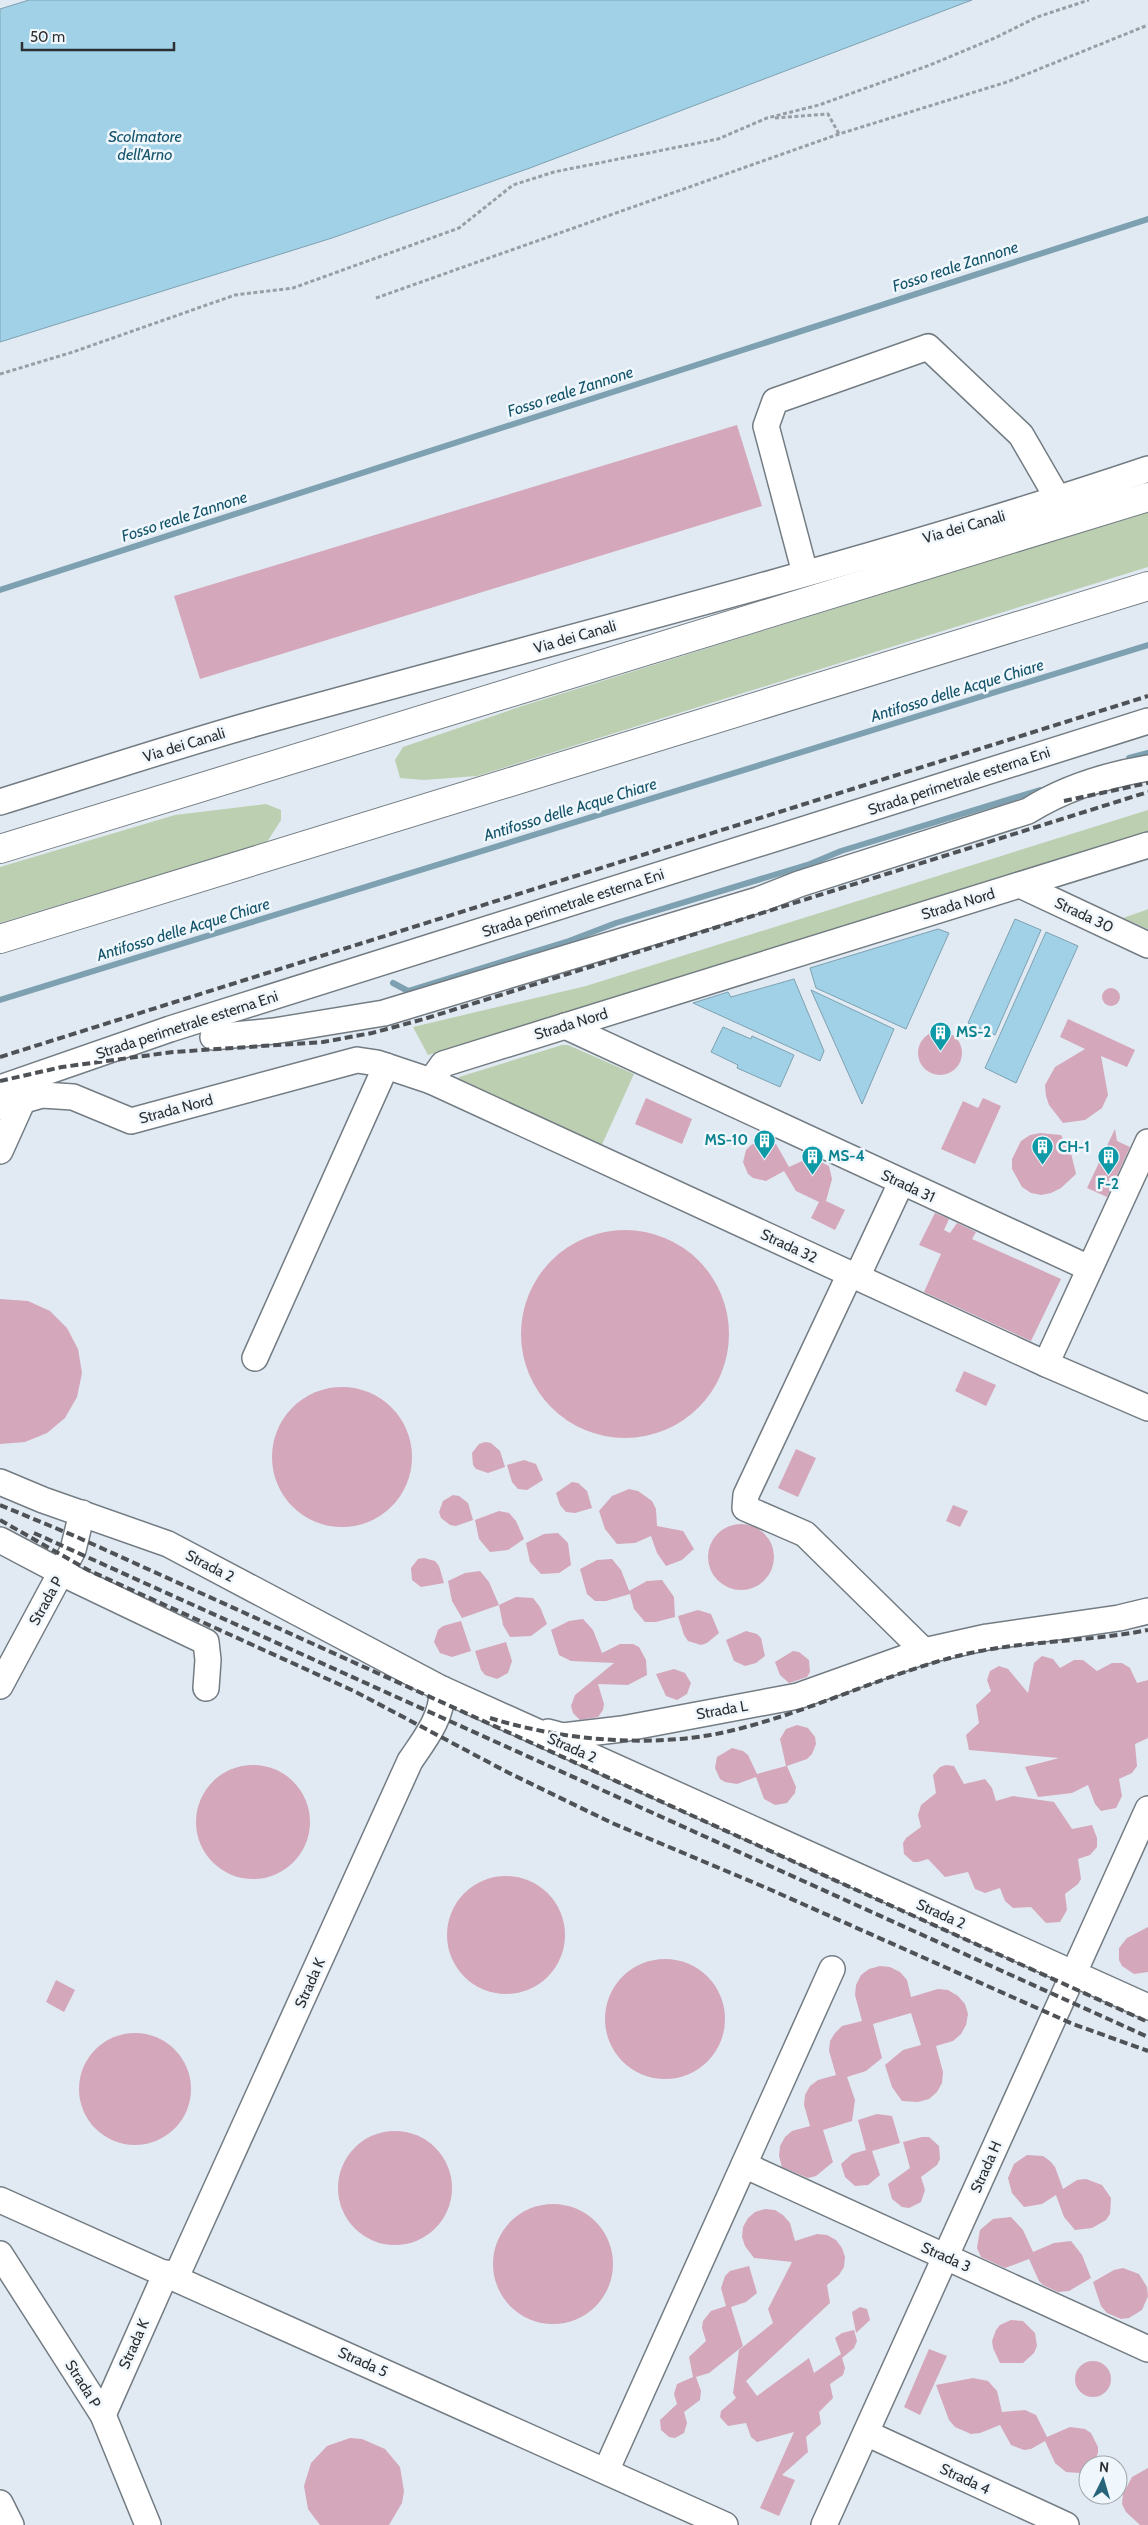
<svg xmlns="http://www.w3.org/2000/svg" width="1148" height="2525" viewBox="0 0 1148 2525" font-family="Cabin,sans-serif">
	<rect width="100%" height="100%" fill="#e1eaf2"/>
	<g fill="#bccfb1">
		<path d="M1148 511V567L477 776 424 780 400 778 395 760 403 747 522 706Z"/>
		<path d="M266 804 281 810V820L267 842 0 923V867L175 815Z"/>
		<path d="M1148 810V835L428 1055 413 1027 586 986Z"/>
		<path d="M1148 909V929L1123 918 1146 910Z"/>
		<path d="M562 1045H568L634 1074 600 1149 458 1083 459 1077Z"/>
	</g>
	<g fill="#a0d1e7" stroke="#7ea1b1">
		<path d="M29 0H972L530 168 332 238 0 342V9Z"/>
		<path d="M1015 919 1041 930 995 1035 968 1023Z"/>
		<path d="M938 929 949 933 906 1029 816 988 810 968Z"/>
		<path d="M1046 932 1078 946 1016 1083 985 1068Z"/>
		<path d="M794 979 824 1051 820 1061 693 1003 728 992 731 997Z"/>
		<path d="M811 990 894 1029 862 1104Z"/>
		<path d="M723 1027 751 1039 752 1036 794 1055 780 1087 737 1068 738 1065 711 1052Z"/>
	</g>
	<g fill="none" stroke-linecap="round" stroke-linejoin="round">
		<g stroke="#7ea1b1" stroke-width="6">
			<path d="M0 590 1148 219"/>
			<path d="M1129 758 1148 753"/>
			<path d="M393 983 408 991 569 941 616 923 810 864 841 851 1040 790"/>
			<path d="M0 1000 1148 645"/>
		</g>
	</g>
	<g fill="#d4a7bb">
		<path d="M737 425 762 506 200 679 174 596Z"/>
		<circle cx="1111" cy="997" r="9"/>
		<path d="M1068 1019 1135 1050 1127 1067 1101 1056 1108 1095 1102 1108 1085 1120 1063 1123 1049 1105 1046 1096 1045 1085 1055 1067 1085 1049 1060 1037Z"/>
		<circle cx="940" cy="1053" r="22"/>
		<path d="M646 1098 692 1119 682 1144 635 1124Z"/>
		<path d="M983 1098 1001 1106 975 1164 941 1149 963 1101 978 1108Z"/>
		<path d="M1115 1129 1117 1141 1130 1147 1107 1197 1087 1188Z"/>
		<path d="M1040 1133 1061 1135 1071 1153 1076 1174 1061 1188 1051 1193 1041 1195 1031 1193 1022 1187 1012 1169V1159L1021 1141 1030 1135Z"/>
		<path d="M763 1140 776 1144 789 1167 811 1157 829 1166 832 1179 826 1201 845 1210 835 1230 811 1218 819 1202 796 1191 784 1171 766 1181 753 1178 748 1174 743 1162 746 1150 751 1145Z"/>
		<path d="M935 1213 949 1219 944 1230 950 1233 957 1223 976 1232 972 1239 1061 1279 1031 1341 924 1292 941 1254 919 1245Z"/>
		<circle cx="625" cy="1334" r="104"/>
		<path d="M0 1299 28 1301 50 1311 67 1328 78 1349 82 1373 77 1397 65 1418 47 1433 25 1442 0 1444Z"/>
		<path d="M964 1371 996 1385 986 1406 955 1391Z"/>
		<circle cx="342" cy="1457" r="70"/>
		<path d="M485 1442 491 1443 500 1451 505 1467 488 1473 476 1469 473 1465 472 1453 479 1444Z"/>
		<path d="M796 1449 816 1458 798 1497 778 1488Z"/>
		<path d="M524 1460 536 1464 543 1480 527 1490 518 1489 512 1482 507 1465Z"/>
		<path d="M572 1482 578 1483 587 1491 592 1508 575 1513 566 1512 560 1505 556 1493Z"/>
		<path d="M629 1489 638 1491 652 1501 656 1509 657 1526 683 1531 694 1549 682 1560 666 1566 657 1553 651 1536 635 1543 617 1544 605 1529 599 1511 612 1496Z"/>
		<path d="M453 1495 459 1496 468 1503 473 1520 456 1526 450 1525 441 1518 439 1512 443 1501Z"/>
		<path d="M953 1505 968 1511 960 1527 946 1521Z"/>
		<path d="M499 1511 509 1513 516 1521 524 1539 508 1550 490 1552 479 1539 475 1520Z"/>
		<circle cx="741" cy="1557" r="33"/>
		<path d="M558 1533 568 1543 571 1565 559 1573 541 1574 530 1562 526 1543 544 1534Z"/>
		<path d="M424 1558 435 1561 439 1566 444 1583 421 1587 412 1580 411 1568 418 1559Z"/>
		<path d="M612 1559 621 1570 630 1593 629 1591 647 1581 662 1580 674 1597 675 1617 656 1622H645L634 1609 630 1594 606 1601H595L587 1594 580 1569 597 1560Z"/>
		<path d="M480 1571 489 1582 499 1605 516 1597 533 1598 540 1607 547 1624 531 1636 510 1637 503 1625 499 1605 462 1618 452 1601 448 1581 465 1573Z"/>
		<path d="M698 1610 711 1614 719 1633 707 1643 701 1645 688 1641 684 1635 678 1616Z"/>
		<path d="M583 1619 593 1630 602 1653 620 1644H633L639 1647 646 1660 647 1675 628 1685 598 1684 604 1704 603 1710 598 1717 580 1720 573 1713 571 1706 575 1695 614 1663 571 1661 559 1655 551 1630 569 1621Z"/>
		<path d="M461 1621 471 1651 452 1657 440 1653 434 1642 438 1630 443 1626Z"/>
		<path d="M746 1631 757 1634 761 1638 765 1656 756 1663 745 1666 734 1661 726 1640Z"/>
		<path d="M506 1642 512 1661 508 1673 497 1679 485 1675 481 1670 475 1651Z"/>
		<path d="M793 1651 799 1652 809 1660 810 1672 807 1677 789 1683 780 1675 775 1662Z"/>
		<path d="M1042 1656 1053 1659 1060 1668 1074 1660H1083L1097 1671 1112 1663H1122L1130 1668 1137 1683 1148 1680V1738L1135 1744 1137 1766 1132 1773 1119 1779 1122 1796 1116 1808 1101 1811 1095 1804 1088 1785 1072 1793 1038 1797 1025 1767 1059 1758 969 1750 966 1735 979 1723 976 1705 991 1691 987 1680 990 1671 999 1666 1008 1669 1028 1693 1034 1663Z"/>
		<path d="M674 1669 685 1673 691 1683 687 1694 677 1700 666 1696 656 1674Z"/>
		<path d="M797 1725 808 1728 815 1737 816 1744 812 1754 807 1759 787 1766 796 1787 795 1793 787 1803 775 1805 764 1799 756 1777 737 1784 725 1782 720 1779 715 1768 717 1757 732 1748 743 1751 748 1755 757 1774 786 1766 780 1739 786 1729Z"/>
		<path d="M946 1765 954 1766 964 1784 985 1779 992 1788 996 1801 1013 1796 1054 1802 1072 1829 1092 1825 1097 1838V1847L1090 1855 1078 1859 1081 1879 1078 1884 1065 1894 1067 1910 1060 1922 1046 1923 1031 1907 1013 1908 1005 1901 1000 1888 985 1893 975 1889 968 1872 945 1877 928 1859 918 1862H913L904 1854 903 1843 906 1838 921 1827 918 1815 921 1805 936 1793 933 1775 940 1767Z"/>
		<circle cx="253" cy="1822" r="57"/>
		<circle cx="506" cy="1935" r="59"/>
		<path d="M1148 1927V1972L1134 1974 1122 1966 1119 1960V1948L1127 1938Z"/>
		<circle cx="665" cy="2019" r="60"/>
		<path d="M880 1966 890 1967 900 1972 907 1980 911 1997 938 1989 948 1990 958 1996 965 2004 968 2014 966 2025 961 2034 953 2041 936 2046 943 2072 942 2083 937 2092 929 2099 918 2102 902 2101 892 2087 885 2065 903 2050 921 2045 911 2013 873 2024 882 2058 866 2071 847 2077 855 2100 852 2121 823 2130 833 2162 816 2176 808 2178 782 2167 779 2156 780 2146 785 2137 792 2131 810 2126 804 2105 805 2095 810 2086 818 2080 836 2075 829 2051 830 2041 835 2033 842 2026 862 2021 855 1995 856 1985 861 1975 869 1969Z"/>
		<path d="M56 1980 75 1990 64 2012 46 2002Z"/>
		<circle cx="135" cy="2089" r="56"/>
		<path d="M877 2114 892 2116 900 2143 872 2151 880 2175 868 2185 855 2186 845 2177 841 2164 852 2154 866 2150 858 2120Z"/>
		<circle cx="395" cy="2188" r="57"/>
		<path d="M922 2137H929L939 2146 940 2159 937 2165 921 2177 925 2190 921 2202 909 2208 902 2207 892 2199 888 2184 910 2168 903 2142Z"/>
		<path d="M1027 2155 1043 2156 1050 2161 1055 2167 1063 2189 1077 2180 1086 2179 1102 2185 1111 2198 1110 2214 1106 2220 1092 2228 1075 2230 1064 2217 1056 2195 1042 2204 1024 2207 1012 2193 1008 2178 1014 2164Z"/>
		<circle cx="553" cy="2264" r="60"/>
		<path d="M765 2209 775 2210 783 2215 790 2223 795 2241 817 2234 827 2235 836 2240 842 2248 845 2257 844 2267 839 2275 827 2285 830 2303 746 2381 757 2396 809 2358 814 2373 841 2354 835 2338 842 2333 854 2330 857 2341 854 2348 842 2358 845 2368 843 2375 830 2384 833 2398 819 2412 821 2424 806 2437 808 2452 782 2475 795 2480 779 2516 760 2508 794 2432 757 2442 751 2437 746 2423 728 2426 720 2417 721 2411 736 2398 733 2393 739 2350 773 2323 768 2309 792 2262 754 2258 745 2246 742 2237 743 2227 748 2218 755 2212Z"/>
		<path d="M1011 2217 1023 2230 1033 2252 1054 2243 1071 2241 1082 2255 1091 2278 1069 2291 1058 2292 1043 2285 1039 2281 1029 2259 1005 2268 981 2257 977 2248 980 2230 993 2219Z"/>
		<path d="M749 2266 757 2293 746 2302 731 2307 743 2346 709 2373 696 2377 701 2391 700 2400 684 2412 687 2423 684 2433 675 2438 669 2437 661 2430 660 2420 677 2404 674 2394 677 2384 693 2377 689 2357 706 2341 702 2328 703 2321 711 2311 726 2306 721 2288 725 2276 730 2271Z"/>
		<path d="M1123 2268 1139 2274 1147 2287 1148 2296 1142 2310 1129 2318 1121 2319 1107 2313 1101 2306 1093 2282 1114 2270Z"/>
		<path d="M860 2307 867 2309 870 2320 856 2333 852 2312Z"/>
		<path d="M1011 2320 1023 2321 1035 2333 1037 2346 1034 2353 1023 2363H1000L993 2348 992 2341 996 2330 1000 2325Z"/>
		<path d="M929 2349 947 2356 920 2415 904 2407Z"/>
		<circle cx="1093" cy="2379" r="18"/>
		<path d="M973 2378 988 2381 997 2391 1002 2412 1025 2410 1036 2415 1047 2437 1070 2427 1085 2429 1091 2433 1098 2447V2453L1093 2465H1088V2470L1080 2473 1066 2472 1055 2463 1045 2441 1031 2449 1024 2450 1011 2445 1000 2425 980 2433 971 2434 955 2427 949 2420 936 2385Z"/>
		<path d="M350 2438 362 2439 385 2449 400 2467 404 2491 402 2503 389 2525H320L308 2509 304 2486 311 2463 327 2446Z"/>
		<path d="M1148 2468V2525H1140L1126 2512 1122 2504 1123 2494 1132 2477Z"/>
	</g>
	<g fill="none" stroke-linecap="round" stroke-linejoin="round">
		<defs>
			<g id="minor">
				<path d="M805 573 766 426 775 401 928 347 1021 435 1058 499"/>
				<path d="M0 802C84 776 168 748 253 724 551 641 854 568 1148 469"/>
				<path d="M1020 885 1148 945"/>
				<path d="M565 1026 1089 1268"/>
				<path d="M213 1037 274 1031 384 1013 758 900 799 884 1028 811C1063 789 1107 775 1148 768"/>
				<path d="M431 1081 1046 1364 1148 1408"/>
				<path d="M0 1088 170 1029 1148 721"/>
				<path d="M0 1107 42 1095 73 1097 131 1121 357 1060 377 1063 431 1081 443 1064 1148 845"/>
				<path d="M0 1151 23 1100"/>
				<path d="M850 1274 746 1495 745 1508 805 1534 924 1651 987 1637 1119 1618 1148 1611"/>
				<path d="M857 1277 901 1183"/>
				<path d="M255 1358 386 1066"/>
				<path d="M1046 1364 1148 1142"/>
				<path d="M0 1482 43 1500 168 1544 442 1689 1148 2007"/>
				<path d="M0 1540 72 1578 206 1642 208 1660 206 1688"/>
				<path d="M0 1686 73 1550 82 1513"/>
				<path d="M548 1732 563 1736 622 1729 798 1696 924 1651"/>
				<path d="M744 2165 1148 2349"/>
				<path d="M0 2200 725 2525"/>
				<path d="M0 2254 103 2415 148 2525"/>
				<path d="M176 2277 410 1761C425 1739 443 1717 442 1689"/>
				<path d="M103 2415 166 2273"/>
				<path d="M866 2433 1066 2525"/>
				<path d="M606 2471 832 1969"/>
				<path d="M0 2503 11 2525"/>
				<path d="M824 2525 1148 1809"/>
			</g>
			<g id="highway">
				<path d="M0 849 1148 497"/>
				<path d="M0 939 1148 586"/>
			</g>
		</defs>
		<use href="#minor" stroke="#737c83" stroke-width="28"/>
		<use href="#highway" stroke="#737c83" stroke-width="30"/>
		<g stroke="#989ea4" stroke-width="3" stroke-dasharray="4 2.5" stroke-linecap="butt">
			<path d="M775 118 828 114 839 134"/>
			<path d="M376 298 839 134 1007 82 1148 25"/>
			<path d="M0 374 73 352 235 295 293 288 459 228 513 185 554 172 718 139 767 118 819 105 930 65 995 38 1037 17 1089 0"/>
		</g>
		<use href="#minor" stroke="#fff" stroke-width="25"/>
		<use href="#highway" stroke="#fff" stroke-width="28"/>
		<g stroke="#4e5256" stroke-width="4" stroke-dasharray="8 4" stroke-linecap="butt">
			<path d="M1064 801 1148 783"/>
			<path d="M0 1057 1148 696"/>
			<path d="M0 1081 62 1067 173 1052 323 1042 372 1033 424 1019 1148 792"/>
			<path d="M0 1505 77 1537 1148 2022"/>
			<path d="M0 1520 88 1570 356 1692 509 1773 612 1823 769 1889 1073 2024 1148 2051"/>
			<path d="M34 1533 1148 2037"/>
			<path d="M490 1718C561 1740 648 1748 721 1733 800 1716 873 1679 950 1658 1014 1640 1083 1643 1148 1630"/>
		</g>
	</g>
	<defs>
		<symbol id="building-pin" viewBox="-11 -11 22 30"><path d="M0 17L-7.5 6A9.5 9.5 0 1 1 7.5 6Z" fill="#0f9aa8" stroke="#eff7fd"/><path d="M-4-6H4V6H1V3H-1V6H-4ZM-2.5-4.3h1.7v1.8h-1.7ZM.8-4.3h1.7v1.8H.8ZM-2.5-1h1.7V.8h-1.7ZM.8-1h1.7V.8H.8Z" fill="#fff"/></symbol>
	</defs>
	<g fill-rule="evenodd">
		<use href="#building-pin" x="928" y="1020" width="25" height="34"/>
		<use href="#building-pin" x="752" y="1128" width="25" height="34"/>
		<use href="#building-pin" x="1030" y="1134" width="25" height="34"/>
		<use href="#building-pin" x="800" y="1144" width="25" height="34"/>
		<use href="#building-pin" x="1096" y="1144" width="25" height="34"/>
	</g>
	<g text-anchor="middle" stroke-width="5" stroke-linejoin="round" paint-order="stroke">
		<g font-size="15" fill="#2d3033" stroke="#eff7fd">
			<text transform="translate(964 527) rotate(-16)" y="5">Via dei Canali</text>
			<text transform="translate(575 637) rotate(-16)" y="5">Via dei Canali</text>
			<text transform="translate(184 745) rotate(-17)" y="5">Via dei Canali</text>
			<text transform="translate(959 781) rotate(-18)" y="5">Strada perimetrale esterna Eni</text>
			<text transform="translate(573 903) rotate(-18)" y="5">Strada perimetrale esterna Eni</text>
			<text transform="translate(958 904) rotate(-17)" y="5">Strada Nord</text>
			<text transform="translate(1084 915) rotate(25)" y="5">Strada 30</text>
			<text transform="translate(571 1024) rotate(-17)" y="5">Strada Nord</text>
			<text transform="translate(187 1025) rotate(-18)" y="5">Strada perimetrale esterna Eni</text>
			<text transform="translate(176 1109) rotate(-15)" y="5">Strada Nord</text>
			<text transform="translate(908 1186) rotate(25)" y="5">Strada 31</text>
			<text transform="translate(789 1246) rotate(25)" y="5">Strada 32</text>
			<text transform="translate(210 1566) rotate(27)" y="5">Strada 2</text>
			<text transform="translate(46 1601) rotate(-61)" y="5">Strada P</text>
			<text transform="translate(722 1710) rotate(-10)" y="5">Strada L</text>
			<text transform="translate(572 1748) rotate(24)" y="5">Strada 2</text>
			<text transform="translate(941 1914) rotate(24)" y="5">Strada 2</text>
			<text transform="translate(310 1983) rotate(-66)" y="5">Strada K</text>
			<text transform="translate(986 2167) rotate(-66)" y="5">Strada H</text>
			<text transform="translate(946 2257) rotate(24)" y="5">Strada 3</text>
			<text transform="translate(134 2344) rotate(-66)" y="5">Strada K</text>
			<text transform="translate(363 2362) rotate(24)" y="5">Strada 5</text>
			<text transform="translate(83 2384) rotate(58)" y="5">Strada P</text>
			<text transform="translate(965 2479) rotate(25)" y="5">Strada 4</text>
		</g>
		<g font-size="15" font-weight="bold" fill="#0d838f" stroke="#eff7fd" text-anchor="start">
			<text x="956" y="1037">MS-2</text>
			<text x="748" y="1145" text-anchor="end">MS-10</text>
			<text x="1058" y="1152">CH-1</text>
			<text x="828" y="1161">MS-4</text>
			<text x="1108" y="1189" text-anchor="middle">F-2</text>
		</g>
		<g font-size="16" font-style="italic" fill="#15546a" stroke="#eff7fd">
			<text x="145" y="142">Scolmatore<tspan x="145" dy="18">dell'Arno</tspan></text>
			<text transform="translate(955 266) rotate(-18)" y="6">Fosso reale Zannone</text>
			<text transform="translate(570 391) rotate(-18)" y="6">Fosso reale Zannone</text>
			<text transform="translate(184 516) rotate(-18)" y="6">Fosso reale Zannone</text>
			<text transform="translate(957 690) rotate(-17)" y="6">Antifosso delle Acque Chiare</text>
			<text transform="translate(570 809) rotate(-17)" y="6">Antifosso delle Acque Chiare</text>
			<text transform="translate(183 929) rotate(-17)" y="6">Antifosso delle Acque Chiare</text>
		</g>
	</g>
	<g transform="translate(1103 2480) rotate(5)"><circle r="24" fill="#eff7fd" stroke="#a1a7ac"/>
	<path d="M0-4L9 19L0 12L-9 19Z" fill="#27637a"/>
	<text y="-8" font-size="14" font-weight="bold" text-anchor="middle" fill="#2d3033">N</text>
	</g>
	<path d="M22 42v8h152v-8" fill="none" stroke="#2d3033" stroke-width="2.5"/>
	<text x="30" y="42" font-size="15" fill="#2d3033" stroke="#eff7fd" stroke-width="4" paint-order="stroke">50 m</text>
</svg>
